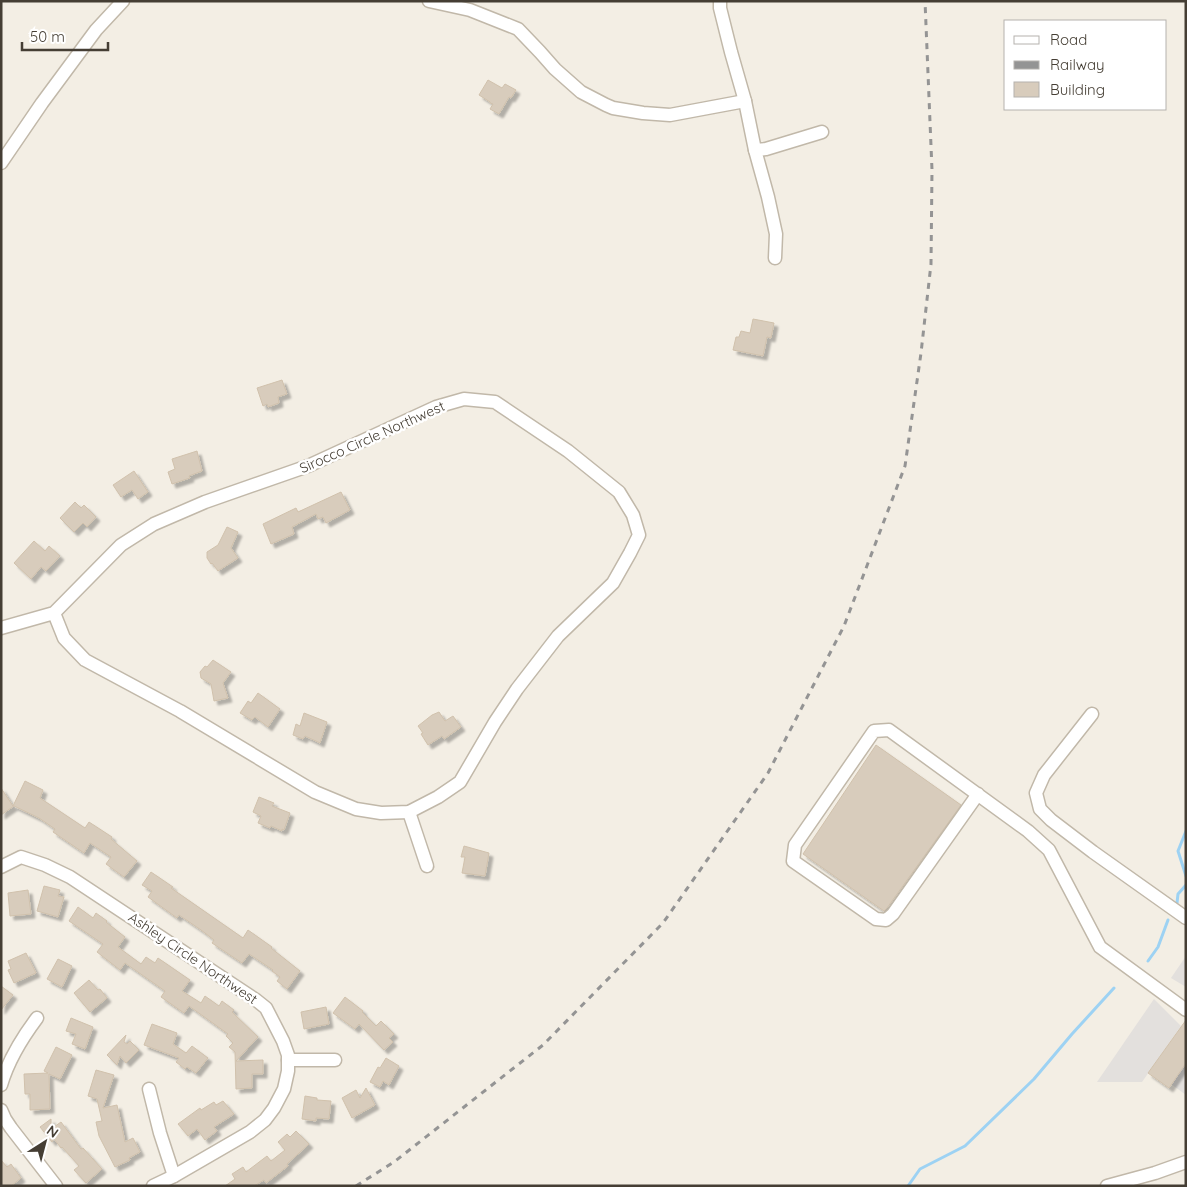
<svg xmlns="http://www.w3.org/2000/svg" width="1187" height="1187" viewBox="0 0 1187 1187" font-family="Quicksand,sans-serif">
	<defs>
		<filter id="shadow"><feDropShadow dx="4" dy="4" stdDeviation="1" flood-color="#0004"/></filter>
	</defs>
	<rect width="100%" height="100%" fill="#f3eee4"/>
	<g fill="#e3e0dd">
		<path d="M1186 956V987L1171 978Z"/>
		<path d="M1154 999 1181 1026 1142 1082H1097Z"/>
		<path d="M1186 1063V1095L1171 1084Z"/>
	</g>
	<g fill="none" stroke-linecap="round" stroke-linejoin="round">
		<g stroke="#9dd2f3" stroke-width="3">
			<path d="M1186 831 1178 851 1186 876"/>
			<path d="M1177 903 1178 894 1186 885"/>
			<path d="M1148 961 1158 947 1168 920"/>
			<path d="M908 1186 920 1169 965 1146 1034 1079 1072 1034 1114 988"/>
		</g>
	</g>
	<g fill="#d8ccbc" stroke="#d0c1ac" filter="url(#shadow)">
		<path d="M488 80 502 88 505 84 516 90 511 98 509 97 499 114 490 109 493 104 490 103V102L479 95Z"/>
		<path d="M753 319 774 323 771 338 767 337 763 356 733 350 736 337H739L741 331 750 333Z"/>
		<path d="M282 380 287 394 278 397 279 403 268 407 267 404 263 406 257 388Z"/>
		<path d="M197 451 202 471 189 476 190 478 172 484 168 472 175 469 172 459Z"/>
		<path d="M134 471 148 492 138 499 132 490 121 497 113 485Z"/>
		<path d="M341 492 350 510 326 523 323 517 318 519 316 514 292 527 294 534 271 544 263 524 296 508 298 512Z"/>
		<path d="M75 502 81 508 84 505 96 517 87 527 83 523 74 532 60 518Z"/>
		<path d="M227 527 238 532 231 548 238 558 218 571 212 563 211 564 207 558V552L218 545Z"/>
		<path d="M34 541 45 551 49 546 60 556 46 571 41 567 31 579 14 563Z"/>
		<path d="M213 660 231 672 223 683 228 698 214 701 211 684 201 678 200 672 205 666 207 667Z"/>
		<path d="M258 693 280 709 268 727 255 717 252 720 240 713 248 701 251 703Z"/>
		<path d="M439 712 445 721 453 716 461 727 444 739 442 736 428 745 421 734 423 733 418 726 432 715Z"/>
		<path d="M304 713 327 722 320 743 305 736 303 739 293 735 296 724 300 726Z"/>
		<path d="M876 745 961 805 887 908 884 911 803 854Z"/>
		<path d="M25 781 43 790 40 798 85 828 89 822 112 837 111 839 137 861 124 877 106 864 111 857 90 843 84 853 53 832 55 829 39 818 14 806 1 815V788L13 806Z"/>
		<path d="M259 797 274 803 272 806 290 813 284 830 282 829V831L271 826 270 828 258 823 261 816 253 812Z"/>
		<path d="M464 846 489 853 485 876 462 873 465 857H461Z"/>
		<path d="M151 872 173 887 171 888 243 938 248 930 272 947 271 948 300 971 287 989 277 981 280 977 272 971 273 970 249 954 242 963 212 943 214 940 201 930 179 915 177 918 148 897 152 891 142 885Z"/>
		<path d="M44 886 60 890 58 896 64 897 58 917 37 911Z"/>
		<path d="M28 890 31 914 10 916 8 893Z"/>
		<path d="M78 907 93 918 96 913 107 921 106 922 125 937 118 947 141 964 146 957 155 963 158 958 190 980 182 991 201 1003 205 996 219 1006 222 1001 234 1010 232 1012 258 1037 236 1061 263 1060V1074H252V1088L236 1089 235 1052 229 1047 233 1043 226 1036 228 1034 189 1006 184 1013 161 997 165 991 125 963 120 970 97 952 103 944 69 921Z"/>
		<path d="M26 953 36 973 14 983 8 970 11 969 8 961Z"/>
		<path d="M58 959 72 966 62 987 47 979Z"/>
		<path d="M89 980 98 990 100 989 107 998 90 1012 74 993Z"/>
		<path d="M1 986 13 995 1 1010Z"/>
		<path d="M345 997 363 1011 362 1012 376 1026 381 1021 394 1034 389 1038 393 1042 384 1050 359 1024 355 1029 333 1013Z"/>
		<path d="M326 1007 329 1024 304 1029 301 1012Z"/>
		<path d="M71 1018 93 1027 85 1049 72 1044 76 1034 66 1031Z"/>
		<path d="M1186 1020V1063L1169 1088 1148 1073Z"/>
		<path d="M152 1024 177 1033 173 1044 186 1053 192 1046 208 1058 196 1073 187 1067 185 1069 176 1062 179 1058 144 1045Z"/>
		<path d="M126 1035 124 1042 127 1044 130 1041 139 1050 126 1063 120 1056 117 1065 107 1055Z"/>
		<path d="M56 1047 72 1055 60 1079 49 1074 50 1109 30 1110V1094H25L24 1074 48 1073 44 1071Z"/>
		<path d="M386 1058 399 1066 389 1085 383 1081 380 1087 370 1082 378 1067 380 1068Z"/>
		<path d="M96 1070 114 1075 103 1108 117 1105 125 1142 133 1138 140 1152 129 1158 130 1160 115 1167 99 1136 96 1122 102 1121 97 1099 88 1096Z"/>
		<path d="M366 1088 375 1105 352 1118 342 1098 356 1090 360 1098Z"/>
		<path d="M305 1096 317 1098V1100L331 1101 329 1119 316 1118V1121L302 1119Z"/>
		<path d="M223 1101 234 1114 214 1127 217 1131 205 1140 197 1129 188 1136 178 1124 200 1108 201 1110 214 1102 216 1105Z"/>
		<path d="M51 1119V1129L61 1122 81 1149 83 1148 102 1169 86 1183 74 1170 79 1166 62 1147 61 1148 54 1139 52 1142 40 1127Z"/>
		<path d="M296 1131 309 1144 287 1164 288 1166 266 1183 264 1180 254 1186H225L235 1179 232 1174 243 1167 246 1172 267 1156 271 1161 285 1150 278 1142 287 1134 290 1137Z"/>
		<path d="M1 1160 7 1167 11 1164 21 1178 11 1186H1Z"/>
	</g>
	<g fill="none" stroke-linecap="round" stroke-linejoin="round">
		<defs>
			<g id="minor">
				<path d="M429 1 470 10 518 29 540 52 555 69 581 92 606 105 613 108 643 113 670 115 745 101"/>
				<path d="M720 1V8L731 52 745 101 755 150 768 197 776 234 775 258"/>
				<path d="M755 150 766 149 822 132"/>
				<path d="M1 163 42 103 96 30 123 1"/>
				<path d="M1 628 54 613 121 545 154 524 205 502 308 466 436 407 464 399 495 402 568 451 619 492 633 515 639 535 630 553 613 583 558 636 517 689 495 722 460 782 438 797 409 812 381 813 356 809 315 792 180 711 85 660 64 638 54 613"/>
				<path d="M1092 714 1044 775 1036 793 1040 809 1051 820 1093 852 1186 918"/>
				<path d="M978 794 893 914 886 920 876 919 793 861 795 845 874 731 889 730 1028 831 1049 850 1100 947 1186 1010"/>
				<path d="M409 812 427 866"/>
				<path d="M1 867 21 857 45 865 70 877 256 1000 266 1008 283 1041 288 1055V1071L284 1089 274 1108 265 1120 250 1132 174 1176 153 1186"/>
				<path d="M288 1060H335"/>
				<path d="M1 1085C8 1061 22 1038 37 1018"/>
				<path d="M149 1089 160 1133 174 1176"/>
				<path d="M1 1110 5 1119 11 1128 56 1186"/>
				<path d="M1107 1186 1155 1173 1186 1162"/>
			</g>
		</defs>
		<use href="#minor" stroke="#c1b8a9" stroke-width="15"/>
		<use href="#minor" stroke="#fff" stroke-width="12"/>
		<path stroke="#949494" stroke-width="3" stroke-dasharray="6 6" stroke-linecap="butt" d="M356 1186 394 1162 543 1045 663 923 768 773 844 626 905 466 921 353 931 264 932 170 925 1"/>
	</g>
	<g text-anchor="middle" stroke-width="5" stroke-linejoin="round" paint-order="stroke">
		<g font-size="14" fill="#453e34" stroke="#fff">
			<text transform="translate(372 437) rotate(-24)" y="5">Sirocco Circle Northwest</text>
			<text transform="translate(193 958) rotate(34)" y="5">Ashley Circle Northwest</text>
		</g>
	</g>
	<rect width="1187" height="1187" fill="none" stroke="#453e34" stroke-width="5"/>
	<rect x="1004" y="20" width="162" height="90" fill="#ffffff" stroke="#b5b2ae"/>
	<rect x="1014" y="36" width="25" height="8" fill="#ffffff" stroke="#b5b2ae"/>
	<text x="1050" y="45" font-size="15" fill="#453e34">Road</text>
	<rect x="1014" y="61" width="25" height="8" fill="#949494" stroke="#b5b2ae"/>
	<text x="1050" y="70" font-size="15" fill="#453e34">Railway</text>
	<rect x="1014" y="82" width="25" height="15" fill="#d8ccbc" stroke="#b5b2ae"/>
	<text x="1050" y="95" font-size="15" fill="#453e34">Building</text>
	<g transform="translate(45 1142) rotate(36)" stroke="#ffffff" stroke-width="4" paint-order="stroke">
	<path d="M0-4L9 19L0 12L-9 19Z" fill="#453e34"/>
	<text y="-8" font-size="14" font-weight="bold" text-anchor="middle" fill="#453e34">N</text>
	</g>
	<path d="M22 42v8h86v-8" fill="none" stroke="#453e34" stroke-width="2.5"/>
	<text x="30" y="42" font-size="15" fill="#453e34" stroke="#ffffff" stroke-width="4" paint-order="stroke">50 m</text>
</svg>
